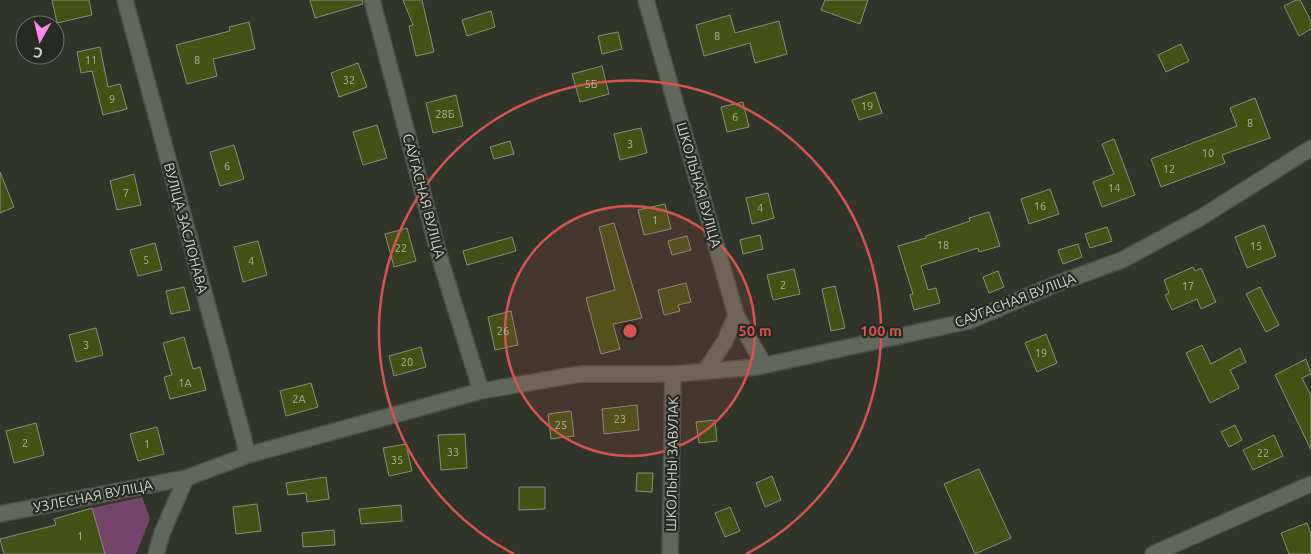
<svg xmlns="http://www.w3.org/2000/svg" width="1311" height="554" viewBox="0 0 1311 554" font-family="Ubuntu,sans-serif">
	<rect width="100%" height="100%" fill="#303429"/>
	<path fill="#75446c" d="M142 497 150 519 136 554H105L92 508Z"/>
	<g fill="#425215" stroke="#898e81">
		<path d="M52 0H89L92 15 57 23Z"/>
		<path d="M310 0H362L363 4 315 18Z"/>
		<path d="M403 0H422L434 52 416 56 409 26 413 25Z"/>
		<path d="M825 0H868L860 24 821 10Z"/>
		<path d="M1296 0H1300L1311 21V29L1299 36 1284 6Z"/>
		<path d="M491 11 495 27 467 36 462 20Z"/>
		<path d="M730 15 735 33 779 21 787 54 755 63 750 43 704 56 696 25Z"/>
		<path d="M249 22 255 49 213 59 217 76 187 84 176 45 230 31 229 27Z"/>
		<path d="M618 32 622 49 602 54 598 36Z"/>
		<path d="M1181 44 1189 61 1166 72 1158 55Z"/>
		<path d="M100 47 108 87 120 84 127 109 103 115 92 71 81 73 77 52Z"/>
		<path d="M358 63 367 87 339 97 331 73Z"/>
		<path d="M602 66 609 94 580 102 572 74Z"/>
		<path d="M875 92 882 113 859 120 852 100Z"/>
		<path d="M456 95 463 126 433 133 426 103Z"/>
		<path d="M1255 98 1270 138 1222 155 1225 163 1161 187 1151 159 1237 126 1230 108Z"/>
		<path d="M743 102 749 127 727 132 721 107Z"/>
		<path d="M377 125 387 158 363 165 353 132Z"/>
		<path d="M641 128 647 153 620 160 614 134Z"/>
		<path d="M1114 139 1135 195 1102 207 1093 182 1114 174 1102 144Z"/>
		<path d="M510 141 514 154 494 159 490 147Z"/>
		<path d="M234 145 244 179 220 186 210 152Z"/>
		<path d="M0 172 14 207 0 213Z"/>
		<path d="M134 174 141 205 117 210 110 181Z"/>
		<path d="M1050 189 1059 214 1029 224 1021 199Z"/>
		<path d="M768 193 774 218 752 224 746 198Z"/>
		<path d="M665 204 671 229 644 235 638 210Z"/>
		<path d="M989 212 1000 246 979 252 978 248 921 266 928 290 936 288 940 303 914 310 910 295 913 294 898 246 926 238V236L970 221 969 218Z"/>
		<path d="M614 223 642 318 613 324 620 349 601 354 586 298 615 290 599 227Z"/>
		<path d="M1264 225 1276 256 1247 268 1235 237Z"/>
		<path d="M1107 227 1112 241 1090 248 1085 234Z"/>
		<path d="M407 228 416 261 394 267 385 234Z"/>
		<path d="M760 235 763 249 743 254 740 240Z"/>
		<path d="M687 236 691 250 672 255 668 241Z"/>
		<path d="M512 237 516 251 467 265 463 251Z"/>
		<path d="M258 241 267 275 243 282 234 247Z"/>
		<path d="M155 243 162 270 138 276 130 250Z"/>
		<path d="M1078 244 1082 257 1063 264 1058 250Z"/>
		<path d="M1193 267 1195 271 1201 268 1216 302 1201 309 1197 299 1172 310 1165 295 1169 293 1164 280Z"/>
		<path d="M794 269 800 294 773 300 767 275Z"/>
		<path d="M998 271 1004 287 989 293 983 277Z"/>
		<path d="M686 283 691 302 678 305 680 311 664 315 658 290Z"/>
		<path d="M835 286 845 328 831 331 822 289Z"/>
		<path d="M184 287 190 310 171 314 166 291Z"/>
		<path d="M1260 287 1279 325 1266 332 1246 294Z"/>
		<path d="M511 311 518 345 495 350 488 317Z"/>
		<path d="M96 328 103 355 76 362 69 335Z"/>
		<path d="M1046 334 1057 363 1037 372 1025 343Z"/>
		<path d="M184 337 193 369 200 367 206 390 170 399 164 377 172 375 163 343Z"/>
		<path d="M1202 345 1211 364 1240 348 1246 362 1230 370 1239 388 1210 403 1186 353Z"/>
		<path d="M421 347 426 367 394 376 389 356Z"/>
		<path d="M1306 359 1311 374 1302 378 1311 396V450L1275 375Z"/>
		<path d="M311 383 318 407 286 416 280 391Z"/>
		<path d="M637 405 639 430 604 434 602 409Z"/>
		<path d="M571 411 574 436 551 439 548 414Z"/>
		<path d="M715 420 717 441 699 443 696 422Z"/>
		<path d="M36 423 44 455 14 463 6 431Z"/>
		<path d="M1235 425 1242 440 1229 447 1221 432Z"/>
		<path d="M157 427 164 454 138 461 130 434Z"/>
		<path d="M465 434 467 468 441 470 438 435Z"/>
		<path d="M1274 435 1283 456 1253 470 1243 450Z"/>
		<path d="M406 444 412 471 389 476 383 448Z"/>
		<path d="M979 469 1011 538 975 554 944 484Z"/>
		<path d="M637 473H653L652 492 636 491Z"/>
		<path d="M772 476 781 500 765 507 756 483Z"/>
		<path d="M326 477 329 499 307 502 306 493 288 495 286 483Z"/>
		<path d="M519 487H545V509L519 510Z"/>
		<path d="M257 504 261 531 236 534 233 507Z"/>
		<path d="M401 505 402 521 361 524 359 509Z"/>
		<path d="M730 507 740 531 725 537 715 513Z"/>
		<path d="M92 508 105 554H4L0 539 56 525 54 519Z"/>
		<path d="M1307 523 1311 534V554H1289L1281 533Z"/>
		<path d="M334 530 335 545 303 547 302 533Z"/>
	</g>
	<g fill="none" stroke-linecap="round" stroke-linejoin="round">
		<defs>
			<g id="street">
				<path d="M125 0 248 455"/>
				<path d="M372 0 441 262 481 391"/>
				<path d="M646 0 736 315 764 365"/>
				<path d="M706 370 725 341 736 315"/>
				<path d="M0 514 186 478 248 455 481 391 580 374H673L757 367 969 321 1056 284 1122 260 1200 218 1311 148"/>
				<path d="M156 554 162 533 186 478"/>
				<path d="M670 554 673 374"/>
				<path d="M1153 554 1311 484"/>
			</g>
		</defs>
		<use href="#street" stroke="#4c5047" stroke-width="18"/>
		<use href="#street" stroke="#62675b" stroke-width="15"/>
	</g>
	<circle cx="630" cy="331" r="125" fill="#d55352" fill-opacity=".12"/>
	<g fill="none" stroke="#d55352" stroke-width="2.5">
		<circle cx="630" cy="331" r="125"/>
		<path d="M514 554A251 251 0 1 1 746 554"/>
	</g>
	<g text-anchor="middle" stroke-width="4.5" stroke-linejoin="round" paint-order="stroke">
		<g font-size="11" fill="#aeb4a0">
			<text x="717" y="40">8</text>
			<text x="91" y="64">11</text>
			<text x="197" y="64">8</text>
			<text x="349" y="84">32</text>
			<text x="591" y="88">5Б</text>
			<text x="112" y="103">9</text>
			<text x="867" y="110">19</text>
			<text x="445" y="118">28Б</text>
			<text x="735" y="121">6</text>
			<text x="1250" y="127">8</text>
			<text x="630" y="148">3</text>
			<text x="1208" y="157">10</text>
			<text x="227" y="170">6</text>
			<text x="1169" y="173">12</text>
			<text x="1114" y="192">14</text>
			<text x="126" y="197">7</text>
			<text x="1040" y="210">16</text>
			<text x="760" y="212">4</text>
			<text x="655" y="224">1</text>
			<text x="943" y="249">18</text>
			<text x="1256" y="250">15</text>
			<text x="401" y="252">22</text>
			<text x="146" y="264">5</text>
			<text x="251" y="265">4</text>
			<text x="783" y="289">2</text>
			<text x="1188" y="290">17</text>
			<text x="503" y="335">26</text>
			<text x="86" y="349">3</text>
			<text x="1041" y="357">19</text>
			<text x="407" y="366">20</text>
			<text x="185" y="387">1А</text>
			<text x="299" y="403">2А</text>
			<text x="620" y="423">23</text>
			<text x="561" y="429">25</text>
			<text x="25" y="447">2</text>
			<text x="147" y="448">1</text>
			<text x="453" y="456">33</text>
			<text x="1263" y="457">22</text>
			<text x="397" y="464">35</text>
			<text x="80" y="540">1</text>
		</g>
		<g font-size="14" fill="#d2d5ce" stroke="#262a20">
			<text transform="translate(699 185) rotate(74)" y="5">ШКОЛЬНАЯ ВУЛІЦА</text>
			<text transform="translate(424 196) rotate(75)" y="5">САЎГАСНАЯ ВУЛІЦА</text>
			<text transform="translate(186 228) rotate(75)" y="5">ВУЛІЦА ЗАСЛОНАВА</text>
			<text transform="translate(1015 300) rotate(-21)" y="5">САЎГАСНАЯ ВУЛІЦА</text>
			<text transform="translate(672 464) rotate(-89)" y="5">ШКОЛЬНЫ ЗАВУЛАК</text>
			<text transform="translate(93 496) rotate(-11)" y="5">УЗЛЕСНАЯ ВУЛІЦА</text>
		</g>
	</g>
	<circle cx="630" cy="331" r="8" fill="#d55352" stroke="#262a20" stroke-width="2.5"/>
	<g font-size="15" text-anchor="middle" font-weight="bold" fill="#d55352" stroke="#262a20" stroke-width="4.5" stroke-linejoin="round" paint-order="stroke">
		<text x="755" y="336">50 m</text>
		<text x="881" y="336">100 m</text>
	</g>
	<g transform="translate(40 40) rotate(188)"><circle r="24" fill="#262a20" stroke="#6b6e66"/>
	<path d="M0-4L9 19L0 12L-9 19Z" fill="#fb87e6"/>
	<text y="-8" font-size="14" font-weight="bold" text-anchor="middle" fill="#d2d5ce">С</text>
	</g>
</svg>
